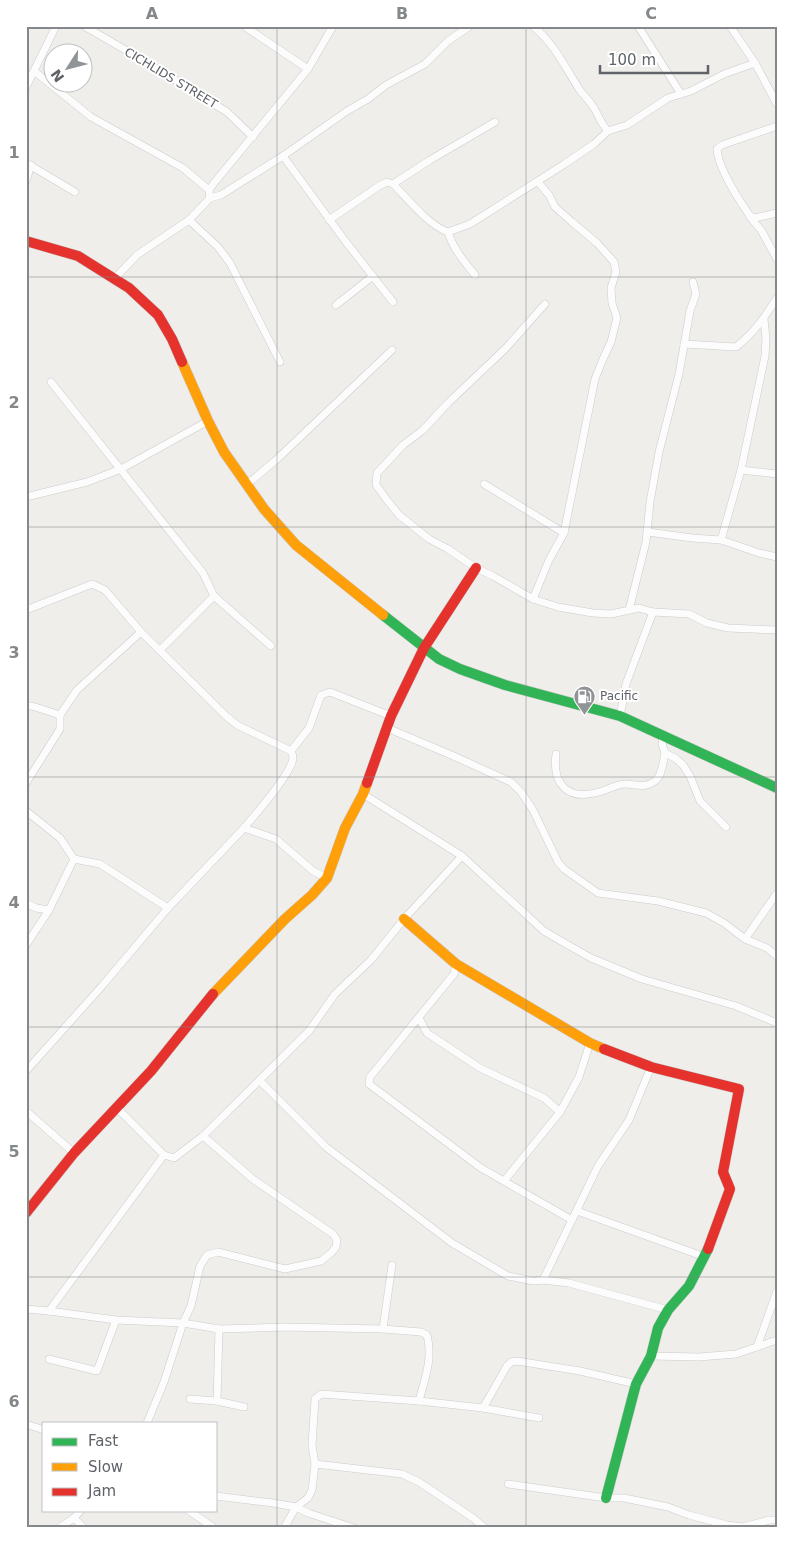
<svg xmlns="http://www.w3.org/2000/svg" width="803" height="1554" viewBox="0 0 803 1554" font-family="'DejaVu Sans',sans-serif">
	<rect width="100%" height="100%" fill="#efeeea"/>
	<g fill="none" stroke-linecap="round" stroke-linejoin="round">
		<defs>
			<g id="street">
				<path d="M84 26 141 59 227 112 253 137"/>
				<path d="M244 26 308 69"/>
				<path d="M533 26C555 45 564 65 579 89 584 96 590 101 594 108 599 116 601 124 608 131"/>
				<path d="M638 26 681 94"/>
				<path d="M730 26 755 63 777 104"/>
				<path d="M34 71 91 117 183 168 209 190"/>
				<path d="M26 87 56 26"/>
				<path d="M777 126 722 145 717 149C718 168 739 200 750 216L755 218 777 213"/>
				<path d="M283 156 346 242 393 302"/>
				<path d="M26 163 75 192"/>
				<path d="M26 181 31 165"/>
				<path d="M393 184 430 160 495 122"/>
				<path d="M210 198 209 190 214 183 308 69 333 26"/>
				<path d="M750 217 761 230 777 259"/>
				<path d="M189 220 218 247 230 263 280 362"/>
				<path d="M329 220 379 186 387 182 393 184C409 200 428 225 448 232L470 224 563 165 594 144 608 131 627 125 668 98 691 91 724 74 755 63"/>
				<path d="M448 232C453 249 464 261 475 275"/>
				<path d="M115 278 137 255 189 220 210 198 221 195 283 156 347 111 368 99 386 85 425 64 448 41 470 26"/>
				<path d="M545 304 506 348 448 403 423 430 403 445 377 473 376 485 387 500 399 515 429 539 448 549 476 568 493 576 533 599 558 607 593 613 611 614 639 608 653 612 689 614 707 623 728 628 777 630"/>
				<path d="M336 305 373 276"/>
				<path d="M684 344 736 347C754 333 764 318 777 298"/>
				<path d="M51 382 203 573 214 596 271 646"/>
				<path d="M741 470 777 474"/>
				<path d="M484 484 564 533"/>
				<path d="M246 485 275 461 392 350"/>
				<path d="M26 497 87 482 121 469 208 421"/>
				<path d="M648 532 692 538 721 540 759 553 777 557"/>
				<path d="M721 540 741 470 765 356 766 339 764 319"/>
				<path d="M533 599 549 560 564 533 595 379 603 359 611 342 617 318 612 303 611 288 616 272 614 262 597 243 572 222 555 207 549 195 538 182"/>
				<path d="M26 610 92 584 105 590 141 632 226 716 237 725 291 751"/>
				<path d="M629 610 646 542 650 502 659 452 679 374 690 311 696 294 693 282"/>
				<path d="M160 650 214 596"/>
				<path d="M26 706H32L60 715"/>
				<path d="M620 716 626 684 653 612"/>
				<path d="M387 728 449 754 511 782 521 792 533 810 558 862 564 869 598 893 658 901 706 913 724 923 745 939 767 948 777 956"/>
				<path d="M663 735 662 744 665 753 675 758 683 765 690 776 700 801 726 827"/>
				<path d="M556 754C552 785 568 801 599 792 607 790 617 784 625 784 635 784 644 789 655 781 662 776 663 762 665 753"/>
				<path d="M26 783 60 729V715L77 690 141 632"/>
				<path d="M363 794 462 856 544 931 568 945 591 958 642 979 736 1006 777 1023"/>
				<path d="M26 811 60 838 74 859 100 864 168 908"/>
				<path d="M244 828C254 816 292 773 293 758 293 756 292 753 291 751L309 728 321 695 330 692 391 716"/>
				<path d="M26 903 36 908 49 910"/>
				<path d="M745 939 777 893"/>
				<path d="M26 945 49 910 74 859"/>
				<path d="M456 964 454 974 370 1077 369 1084 481 1168 572 1220"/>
				<path d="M419 1018 427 1033 480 1068 544 1098 560 1112"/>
				<path d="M26 1071 102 986 168 908 244 828 276 839 313 871 327 878"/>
				<path d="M260 1081 326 1147 452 1243 508 1276 533 1281 543 1280 569 1283 668 1310"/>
				<path d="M26 1111 74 1153"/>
				<path d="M164 1155 174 1158 203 1136 309 1031 335 994 371 960 404 919 462 856"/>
				<path d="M504 1181 560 1112 579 1077 590 1043"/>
				<path d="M577 1211 705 1257"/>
				<path d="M543 1280 598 1166 629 1120 651 1067"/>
				<path d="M26 1309 49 1311 116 1320 183 1323 219 1329 285 1327 383 1329 421 1332 427 1335C433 1359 425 1378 419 1401"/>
				<path d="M49 1311 164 1155 116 1107"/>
				<path d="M383 1329 392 1265"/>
				<path d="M757 1347 777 1291"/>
				<path d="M651 1356 699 1357 736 1354 777 1340"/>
				<path d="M49 1359 97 1371 116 1320"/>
				<path d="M190 1399 217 1401 244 1407"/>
				<path d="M217 1401 219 1329"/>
				<path d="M483 1408 507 1366 511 1362 517 1361 580 1371 636 1384"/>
				<path d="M147 1423 164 1382 183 1323 191 1306 200 1266 207 1255 218 1252 285 1269 321 1261 331 1253 336 1247 337 1240 333 1234 254 1180 203 1136"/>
				<path d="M26 1424 44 1430"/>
				<path d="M315 1464 402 1474 419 1482 473 1518 485 1528"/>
				<path d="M508 1484 606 1498H624L668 1507 689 1515 727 1525 743 1527 769 1520H777"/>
				<path d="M216 1496 273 1503 296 1507 308 1513 354 1528"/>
				<path d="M188 1510 214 1528"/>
				<path d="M74 1518 84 1528"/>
				<path d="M59 1528 74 1518 81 1510"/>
				<path d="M284 1528 296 1507 308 1498 312 1490 315 1464 312 1445 315 1399 321 1394 419 1401 483 1408 539 1418"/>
			</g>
			<g id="fast">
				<path d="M383 615 439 659 460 669 505 685 620 716 777 788"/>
				<path d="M606 1498 636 1384 651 1356 658 1328 668 1310 689 1286 708 1249"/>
			</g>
			<g id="slow">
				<path d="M182 362 208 421 224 452 264 509 296 545 383 615"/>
				<path d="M404 919 456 964 590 1043 604 1049"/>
				<path d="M213 994 285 919 312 895 327 878 345 828 363 794 367 783"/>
			</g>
			<g id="jam">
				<path d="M26 241 78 256 129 288 158 315 172 339 182 362"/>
				<path d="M367 783 391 716 424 648 476 568"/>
				<path d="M604 1049 651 1067 739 1089 723 1172 730 1189 708 1249"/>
				<path d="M26 1213 74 1153 151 1071 213 994"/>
			</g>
		</defs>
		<use href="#street" stroke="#cbcccc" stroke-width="8"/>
		<use href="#fast" stroke="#cacacb" stroke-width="11"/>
		<use href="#slow" stroke="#cacacb" stroke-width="11"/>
		<use href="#jam" stroke="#cacacb" stroke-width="11"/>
		<use href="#street" stroke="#fdfcfc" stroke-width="7"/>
		<use href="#fast" stroke="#30b455" stroke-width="10"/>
		<use href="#slow" stroke="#ff9f0a" stroke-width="10"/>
		<use href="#jam" stroke="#e5322d" stroke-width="10"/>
	</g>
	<path fill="none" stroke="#84888a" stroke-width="1" stroke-opacity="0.55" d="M277 26V1528M526 26V1528M26 277H777M26 527H777M26 777H777M26 1027H777M26 1277H777"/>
	<defs>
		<symbol id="fuel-pin" viewBox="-11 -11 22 30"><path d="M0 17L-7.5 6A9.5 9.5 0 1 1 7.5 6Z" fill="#919496" stroke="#fff"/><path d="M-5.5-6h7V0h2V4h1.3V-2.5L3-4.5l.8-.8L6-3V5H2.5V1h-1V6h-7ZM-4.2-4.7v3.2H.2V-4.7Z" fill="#fff"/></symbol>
	</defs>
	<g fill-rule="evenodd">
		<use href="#fuel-pin" x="572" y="684" width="25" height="34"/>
	</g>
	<g text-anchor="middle" stroke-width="4" stroke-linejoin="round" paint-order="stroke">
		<g font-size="12" fill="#5f6368" stroke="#fff">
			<text transform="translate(171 78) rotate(31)" y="4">CICHLIDS STREET</text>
		</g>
		<g font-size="12" fill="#5f6368" stroke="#fff" text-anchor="start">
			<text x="600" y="700">Pacific</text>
		</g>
	</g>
	<rect width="803" height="1554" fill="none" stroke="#ffffff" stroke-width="55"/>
	<rect x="42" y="1422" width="175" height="90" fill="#ffffff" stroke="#bfc1c3"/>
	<rect x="52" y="1438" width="25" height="8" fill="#30b455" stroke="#bfc1c3"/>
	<text x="88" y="1446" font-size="15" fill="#5f6368">Fast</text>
	<rect x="52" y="1463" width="25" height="8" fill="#ff9f0a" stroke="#bfc1c3"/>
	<text x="88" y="1472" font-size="15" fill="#5f6368">Slow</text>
	<rect x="52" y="1488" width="25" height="8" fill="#e5322d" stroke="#bfc1c3"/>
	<text x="88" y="1496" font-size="15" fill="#5f6368">Jam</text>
	<g transform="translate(68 68) rotate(234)"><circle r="24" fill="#ffffff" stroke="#bfc1c3"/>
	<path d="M0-4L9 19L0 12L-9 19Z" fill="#919496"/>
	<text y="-8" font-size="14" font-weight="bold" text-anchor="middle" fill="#5f6368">N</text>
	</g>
	<path d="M600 65v8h108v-8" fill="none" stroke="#5f6368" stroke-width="2.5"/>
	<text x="608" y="65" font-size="15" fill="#5f6368" stroke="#ffffff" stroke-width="4" paint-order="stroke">100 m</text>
	<rect x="28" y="28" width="748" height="1498" fill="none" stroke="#84888a" stroke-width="2"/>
	<g font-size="16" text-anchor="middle" font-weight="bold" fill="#84888a">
		<text x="152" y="19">A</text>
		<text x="402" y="19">B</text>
		<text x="651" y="19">C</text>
		<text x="14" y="158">1</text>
		<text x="14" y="408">2</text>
		<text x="14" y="658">3</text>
		<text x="14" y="908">4</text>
		<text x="14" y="1157">5</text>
		<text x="14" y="1407">6</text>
	</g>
</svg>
